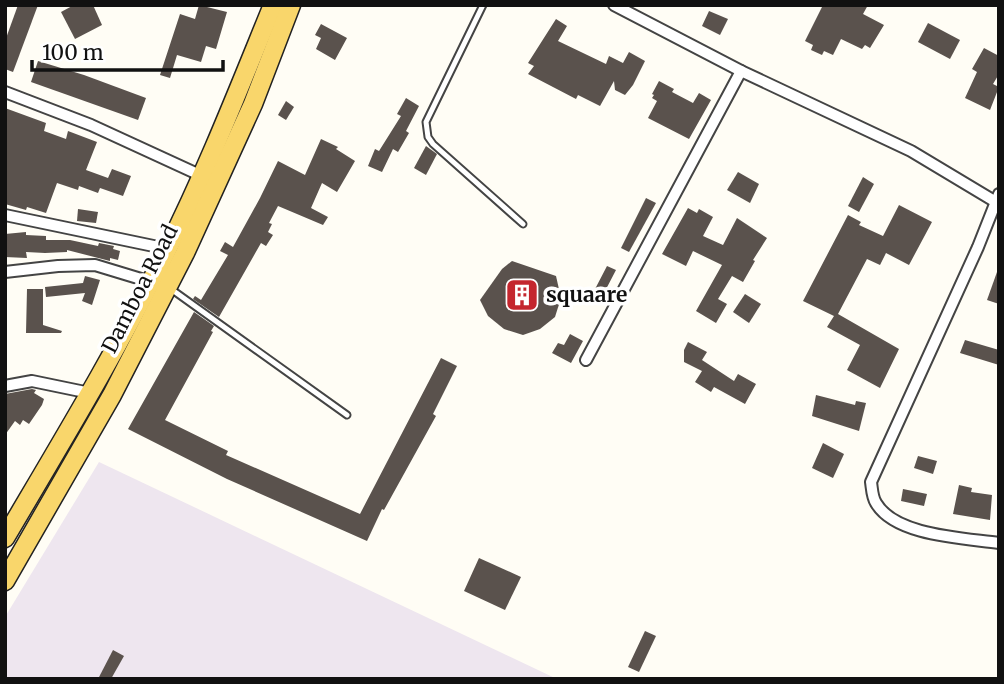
<svg xmlns="http://www.w3.org/2000/svg" width="1004" height="684" viewBox="0 0 1004 684" font-family="Merriweather,serif">
	<rect width="100%" height="100%" fill="#fffdf5"/>
	<path fill="#eee6ef" d="M99 462 557 679H5V617Z"/>
	<g fill="#5a524d">
		<path d="M18 5H38L13 72 5 69V41Z"/>
		<path d="M74 5H93L102 25 75 39 61 12Z"/>
		<path d="M199 5 227 12 216 49 206 46 201 62 177 55 170 78 160 75 180 14 195 19Z"/>
		<path d="M823 5H868L863 14 884 25 870 48 865 45 862 49 841 39 833 55 824 51 822 55 811 50 813 45 805 41Z"/>
		<path d="M709 11 728 19 720 35 702 26Z"/>
		<path d="M556 19 567 26 558 41 606 64 609 56 623 63 629 52 645 61 633 85 625 95 615 90 614 81 600 106 578 95 576 99 528 74 534 66 528 63Z"/>
		<path d="M928 23 960 40 950 59 918 42Z"/>
		<path d="M321 24 347 38 335 60 316 49 321 38 315 35Z"/>
		<path d="M984 48 999 56V74L993 84 999 87 990 110 965 98 977 72 972 69Z"/>
		<path d="M38 61 84 75 146 98 138 120 31 82Z"/>
		<path d="M659 81 674 89 672 92 693 103 699 93 711 100 689 139 648 118 657 101 652 98 654 95 652 94Z"/>
		<path d="M406 98 419 106 406 131 409 133 398 152 393 149 382 172 368 166 375 149 379 151 401 116 397 114Z"/>
		<path d="M286 101 294 107 286 120 278 115Z"/>
		<path d="M5 108 46 123 44 131 66 139 68 131 97 142 86 170 108 178 112 169 131 176 123 196 100 188 98 193 79 186 78 190 57 183 46 213 27 207 26 210 5 204Z"/>
		<path d="M321 139 338 147 336 149 355 161 337 192 322 183 311 208 328 217 323 225 278 206 269 223 272 224 268 232 273 235 266 246 261 243 219 317 193 299 195 296 201 300 228 255 220 251 225 242 233 247 260 198 278 161 305 175Z"/>
		<path d="M426 146 437 154 426 175 414 168Z"/>
		<path d="M738 172 759 184 750 203 727 190Z"/>
		<path d="M863 177 874 184 859 212 848 206Z"/>
		<path d="M646 198 656 203 629 252 621 248Z"/>
		<path d="M899 205 932 222 909 265 886 253 880 265 867 259 838 314 899 349 880 388 847 370 860 345 827 327 834 316 803 301 848 215 861 222 859 225 883 236Z"/>
		<path d="M688 208 697 213 699 209 713 217 703 236 723 245 737 218 767 238 753 260 755 261 743 282 732 276 718 299 727 304 716 323 696 311 722 265 693 251 686 266 662 254Z"/>
		<path d="M78 209 98 212 96 223 77 221Z"/>
		<path d="M26 232V235L46 236V240H70L98 246 99 243 114 246 113 249 120 251 118 260 110 258V261L67 250V252L45 253 26 252 27 258 5 257V234Z"/>
		<path d="M512 261 556 276 561 298 555 317 540 329 523 335 504 329 488 316 480 300 502 269Z"/>
		<path d="M607 266 616 270 603 295 606 297 601 305 583 296 587 288 594 291Z"/>
		<path d="M997 272H999V304L987 300Z"/>
		<path d="M85 276 100 280 92 305 82 301 85 293 46 297 45 287 83 283Z"/>
		<path d="M27 289H43V325L62 331 61 333H26Z"/>
		<path d="M745 294 761 304 749 323 733 312Z"/>
		<path d="M194 312 214 326 211 331 213 332 165 420 228 451 226 455 360 514 441 358 457 366 433 414 436 416 384 510 382 509 367 541 227 479 128 429Z"/>
		<path d="M570 334 583 341 571 363 552 353 558 343 564 345Z"/>
		<path d="M965 340 999 350V365L960 353Z"/>
		<path d="M688 342 707 352 702 360 734 381 738 374 756 384 745 404 714 387 711 392 695 382 702 371 684 362V350Z"/>
		<path d="M32 389 36 390 34 393 44 399 42 405 29 424 23 420 20 425 15 421 5 435V394Z"/>
		<path d="M816 395 855 405 856 401 866 403 859 431 812 416Z"/>
		<path d="M823 443 844 454 833 478 812 468Z"/>
		<path d="M918 456 937 461 933 474 914 468Z"/>
		<path d="M959 485 972 488 971 492 992 495 990 520 953 514Z"/>
		<path d="M903 489 927 494 924 506 901 501Z"/>
		<path d="M479 558 521 577 505 610 464 591Z"/>
		<path d="M645 631 656 636 639 672 628 667Z"/>
		<path d="M113 650 124 656 111 679H98Z"/>
	</g>
	<g fill="none" stroke-linecap="round" stroke-linejoin="round">
		<defs>
			<g id="service">
				<path d="M483 5 426 122 428 137 433 144 523 224"/>
				<path d="M171 289 347 415"/>
			</g>
			<g id="minor">
				<path d="M614 5 741 71 911 151 996 202"/>
				<path d="M5 92 91 125 202 176"/>
				<path d="M999 194 978 247 871 482C872 488 872 497 876 503 895 536 964 538 999 543"/>
				<path d="M5 215 168 249"/>
				<path d="M5 272 58 266 95 265 151 282"/>
				<path d="M586 360 741 71"/>
				<path d="M5 386 32 381 90 393"/>
			</g>
			<g id="primary">
				<path d="M5 538C61 443 118 349 167 250 207 170 239 88 273 5"/>
				<path d="M5 581 112 395 185 253 253 104 291 5"/>
			</g>
		</defs>
		<use href="#service" stroke="#444" stroke-width="9"/>
		<use href="#minor" stroke="#444" stroke-width="14"/>
		<use href="#primary" stroke="#222" stroke-width="21"/>
		<use href="#service" stroke="#fff" stroke-width="5"/>
		<use href="#minor" stroke="#fff" stroke-width="10"/>
		<use href="#primary" stroke="#f9d66b" stroke-width="18"/>
	</g>
	<defs>
		<symbol id="building-square" viewBox="-11 -11 22 22"><rect x="-9" y="-9" width="18" height="18" rx="4" fill="#c4262e" stroke="#fff"/><path d="M-4-6H4V6H1V3H-1V6H-4ZM-2.5-4.3h1.7v1.8h-1.7ZM.8-4.3h1.7v1.8H.8ZM-2.5-1h1.7V.8h-1.7ZM.8-1h1.7V.8H.8Z" fill="#fff"/></symbol>
	</defs>
	<g fill-rule="evenodd">
		<use href="#building-square" x="503" y="276" width="38" height="38"/>
	</g>
	<g text-anchor="middle" stroke-width="7" stroke-linejoin="round" paint-order="stroke">
		<g font-size="21" fill="#111" stroke="#fff">
			<text transform="translate(140 289) rotate(-63)" y="7">Damboa Road</text>
		</g>
		<g font-size="21" font-weight="bold" fill="#111" stroke="#fff" text-anchor="start">
			<text x="546" y="302">squaare</text>
		</g>
	</g>
	<rect width="1004" height="684" fill="none" stroke="#111111" stroke-width="14"/>
	<path d="M32 60v10h191v-10" fill="none" stroke="#111111" stroke-width="3.5"/>
	<text x="42" y="60" font-size="21" fill="#111111" stroke="#ffffff" stroke-width="5" paint-order="stroke">100 m</text>
</svg>
